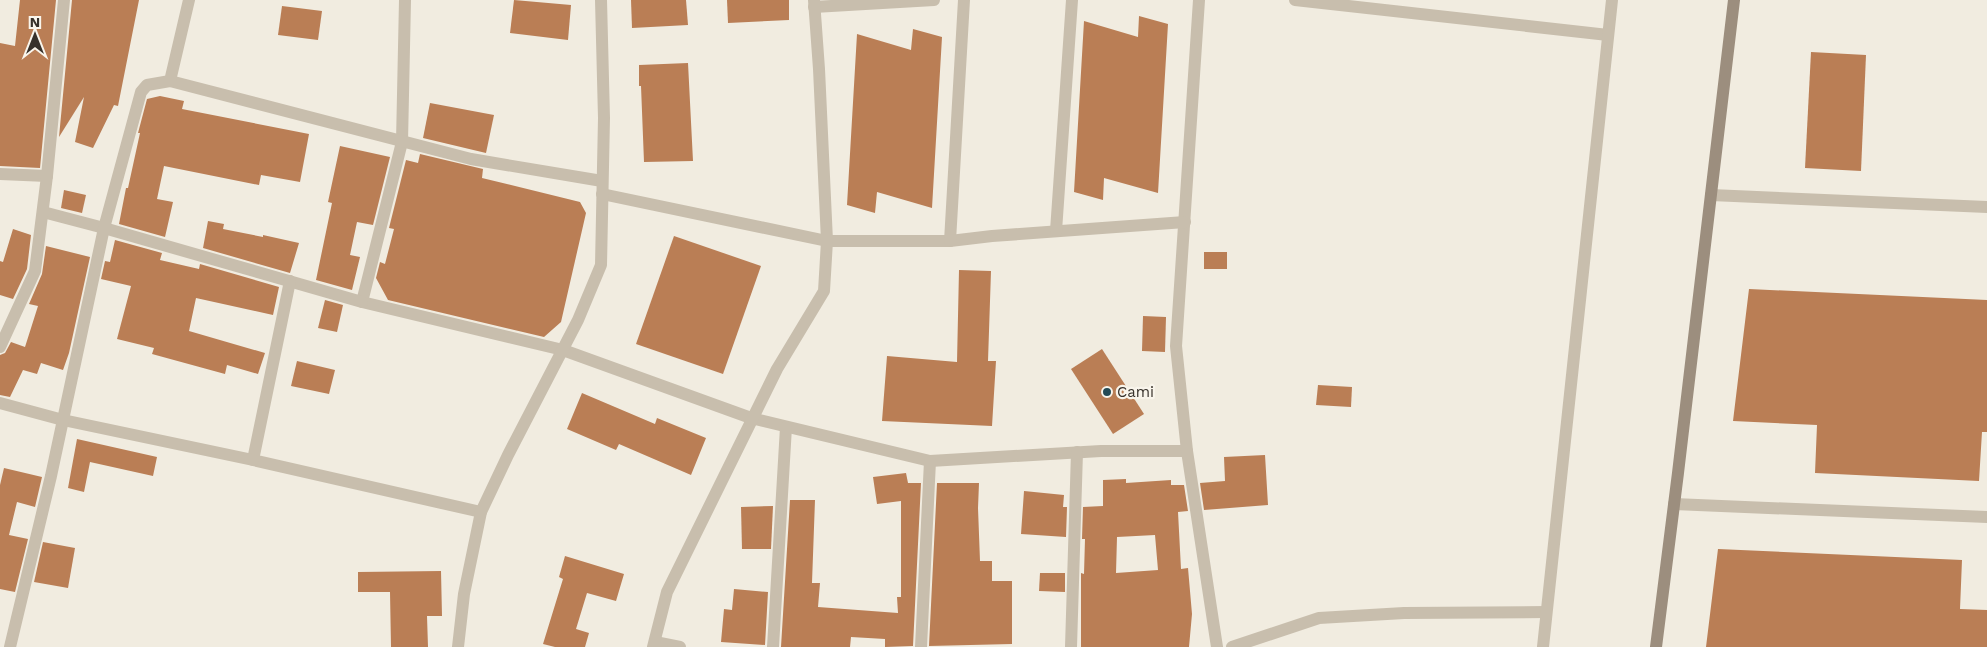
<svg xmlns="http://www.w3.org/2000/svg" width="1987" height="647" viewBox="0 0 1987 647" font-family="'Work Sans',sans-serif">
	<rect width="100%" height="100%" fill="#f1ece0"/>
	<g fill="#ba7e55" fill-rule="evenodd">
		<path d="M20 0H56L40 168 0 166V43L15 46Z"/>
		<path d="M72 0H139L118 106 114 105 93 148 75 142 84 97 59 137Z"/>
		<path d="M514 0 571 5 568 40 510 33Z"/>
		<path d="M631 0H686L688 25 632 28Z"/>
		<path d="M727 0H789V20L728 23Z"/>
		<path d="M282 6 322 11 318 40 278 35Z"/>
		<path d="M1139 16 1168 24 1158 193 1104 178 1103 200 1074 192 1084 21 1138 37Z"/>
		<path d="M913 29 942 37 932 208 877 192 875 213 847 205 857 34 911 50Z"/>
		<path d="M1811 52 1866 55 1861 171 1805 168Z"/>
		<path d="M688 63 693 161 644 162 641 86H639V65Z"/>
		<path d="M160 96 184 101 182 109 309 134 300 182 261 175 259 185 164 166 157 199 173 202 165 237 119 224 126 188H128L140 133H138L147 99Z"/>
		<path d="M430 103 494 115 486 153 423 138Z"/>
		<path d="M340 146 390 157 373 225 357 222 350 255 360 257 352 290 316 280 332 203 328 202Z"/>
		<path d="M420 154 483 169 482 178 580 202 586 213 561 322 544 337 388 300 376 278 380 262 385 264 394 229 389 228 406 160 418 163Z"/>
		<path d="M64 190 86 195 82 213 61 208Z"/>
		<path d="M208 221 224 224 223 229 263 237V235L299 243 290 273 203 248Z"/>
		<path d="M13 229 31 235 27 269 13 299 0 295V261L3 262Z"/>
		<path d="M674 236 761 266 723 374 636 344Z"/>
		<path d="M115 240 162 253 160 260 199 269 200 264 279 287 273 315 196 298 189 331 265 353 258 374 227 365 225 374 152 354 154 348 117 339 131 286 101 279 105 261 110 262Z"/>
		<path d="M46 246 90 257 69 353 63 370 41 363 37 374 23 370 10 397 0 395V355L5 353 11 342 25 347 38 306 29 304 42 274Z"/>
		<rect x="1204" y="252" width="23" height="17"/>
		<path d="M959 270 991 271 988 361H996L992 426 882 421 887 356 957 362Z"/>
		<path d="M1749 289 1987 300V432H1982L1979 481 1815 473 1817 425 1733 421Z"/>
		<path d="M325 300 343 305 337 332 318 328Z"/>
		<path d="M1143 316 1166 317 1165 352 1142 351Z"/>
		<path d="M1102 349 1144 414 1113 434 1071 369Z"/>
		<path d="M297 361 335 370 329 394 291 386Z"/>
		<path d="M1318 385 1352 387 1351 407 1316 405Z"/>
		<path d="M582 393 655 424 657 418 706 438 691 475 619 444 616 450 567 429Z"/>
		<path d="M77 439 157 457 153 476 90 462 84 492 68 488Z"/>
		<path d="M1265 455 1268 505 1204 510 1200 483 1225 481 1224 457Z"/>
		<path d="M4 468 42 477 35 507 17 502 9 535 28 539 15 592 0 589V485Z"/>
		<path d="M906 473 908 483H921L913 646 885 647V639L851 637 850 647H781L790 500H815L812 583H820L818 607 898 613 897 597H901V501L877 504 873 477Z"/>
		<path d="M1126 479V483L1171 480V485H1184L1188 511 1178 512 1181 569 1188 568 1192 614 1189 647H1081V573L1084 574 1085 539H1082L1083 507 1103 506V480ZM1155 535 1158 570 1116 573 1117 537Z"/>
		<path d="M937 483H979L978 508 980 561H992V581H1012V644L929 646Z"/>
		<path d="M1024 491 1064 495 1063 507H1067L1066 537 1021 534Z"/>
		<path d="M773 506 771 549H742L741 507Z"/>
		<path d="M43 542 75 548 68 588 34 582Z"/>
		<path d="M1718 549 1962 560 1960 609 1987 610V647H1706Z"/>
		<path d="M565 556 624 574 616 601 587 593 576 629 589 633 585 647H555L543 644 563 579 559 577Z"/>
		<path d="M441 571 442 616H427L428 647H391L390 592H358V572Z"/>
		<path d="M1040 573H1065V592L1039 591Z"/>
		<path d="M734 589 768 592 765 645 721 642 724 609 732 610Z"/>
	</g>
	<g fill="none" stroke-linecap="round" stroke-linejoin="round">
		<g stroke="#c8bead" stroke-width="12">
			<path d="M405 0 402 142 362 302 563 350 751 418 930 461 1101 451H1187"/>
			<path d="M1199 0 1176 346 1187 451 1217 647"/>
			<path d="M1295 0 1608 35"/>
			<path d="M814 7 934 0"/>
			<path d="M170 81 471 159 602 181"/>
			<path d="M0 174 47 176"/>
			<path d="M602 194 827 241H950L992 236 1185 222"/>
			<path d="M1711 195 1987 207"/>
			<path d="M43 212 104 228 362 302"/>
			<path d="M1056 231 1072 0"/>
			<path d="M950 241 964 0"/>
			<path d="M290 281 253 460 481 512"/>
			<path d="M0 347 35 271 47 176 64 0"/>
			<path d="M0 403 63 420 253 460"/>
			<path d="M1674 504 1987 517"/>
			<path d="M655 642 680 647"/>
			<path d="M10 647 51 476 104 228 141 92 147 85 170 81 189 0"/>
			<path d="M458 647 464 594 481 512 508 455 578 320 601 265 604 118 601 0"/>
			<path d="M653 647 667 592 777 369 824 291 827 241 819 69 814 0"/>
			<path d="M773 647 786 427"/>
			<path d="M921 647 930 461"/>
			<path d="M1071 647 1077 452"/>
			<path d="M1232 647 1319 618 1404 613 1546 612"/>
			<path d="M1543 647 1612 0"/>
		</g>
		<path stroke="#9c8e7e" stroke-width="12" d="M1656 647 1678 473 1734 0"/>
	</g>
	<circle fill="#244a55" stroke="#f9f5ec" stroke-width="2" cx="1107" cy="392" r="5"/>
	<g text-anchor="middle" stroke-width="4.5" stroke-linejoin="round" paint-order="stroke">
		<g font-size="15" fill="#37312b" stroke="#f9f5ec" text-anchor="start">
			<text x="1117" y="397">Cami</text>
		</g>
	</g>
	<g transform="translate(35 35)" stroke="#f9f5ec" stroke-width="4" paint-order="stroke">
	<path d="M0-4L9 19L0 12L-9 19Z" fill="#37312b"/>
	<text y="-8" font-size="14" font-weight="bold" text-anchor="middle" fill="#37312b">N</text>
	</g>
</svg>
